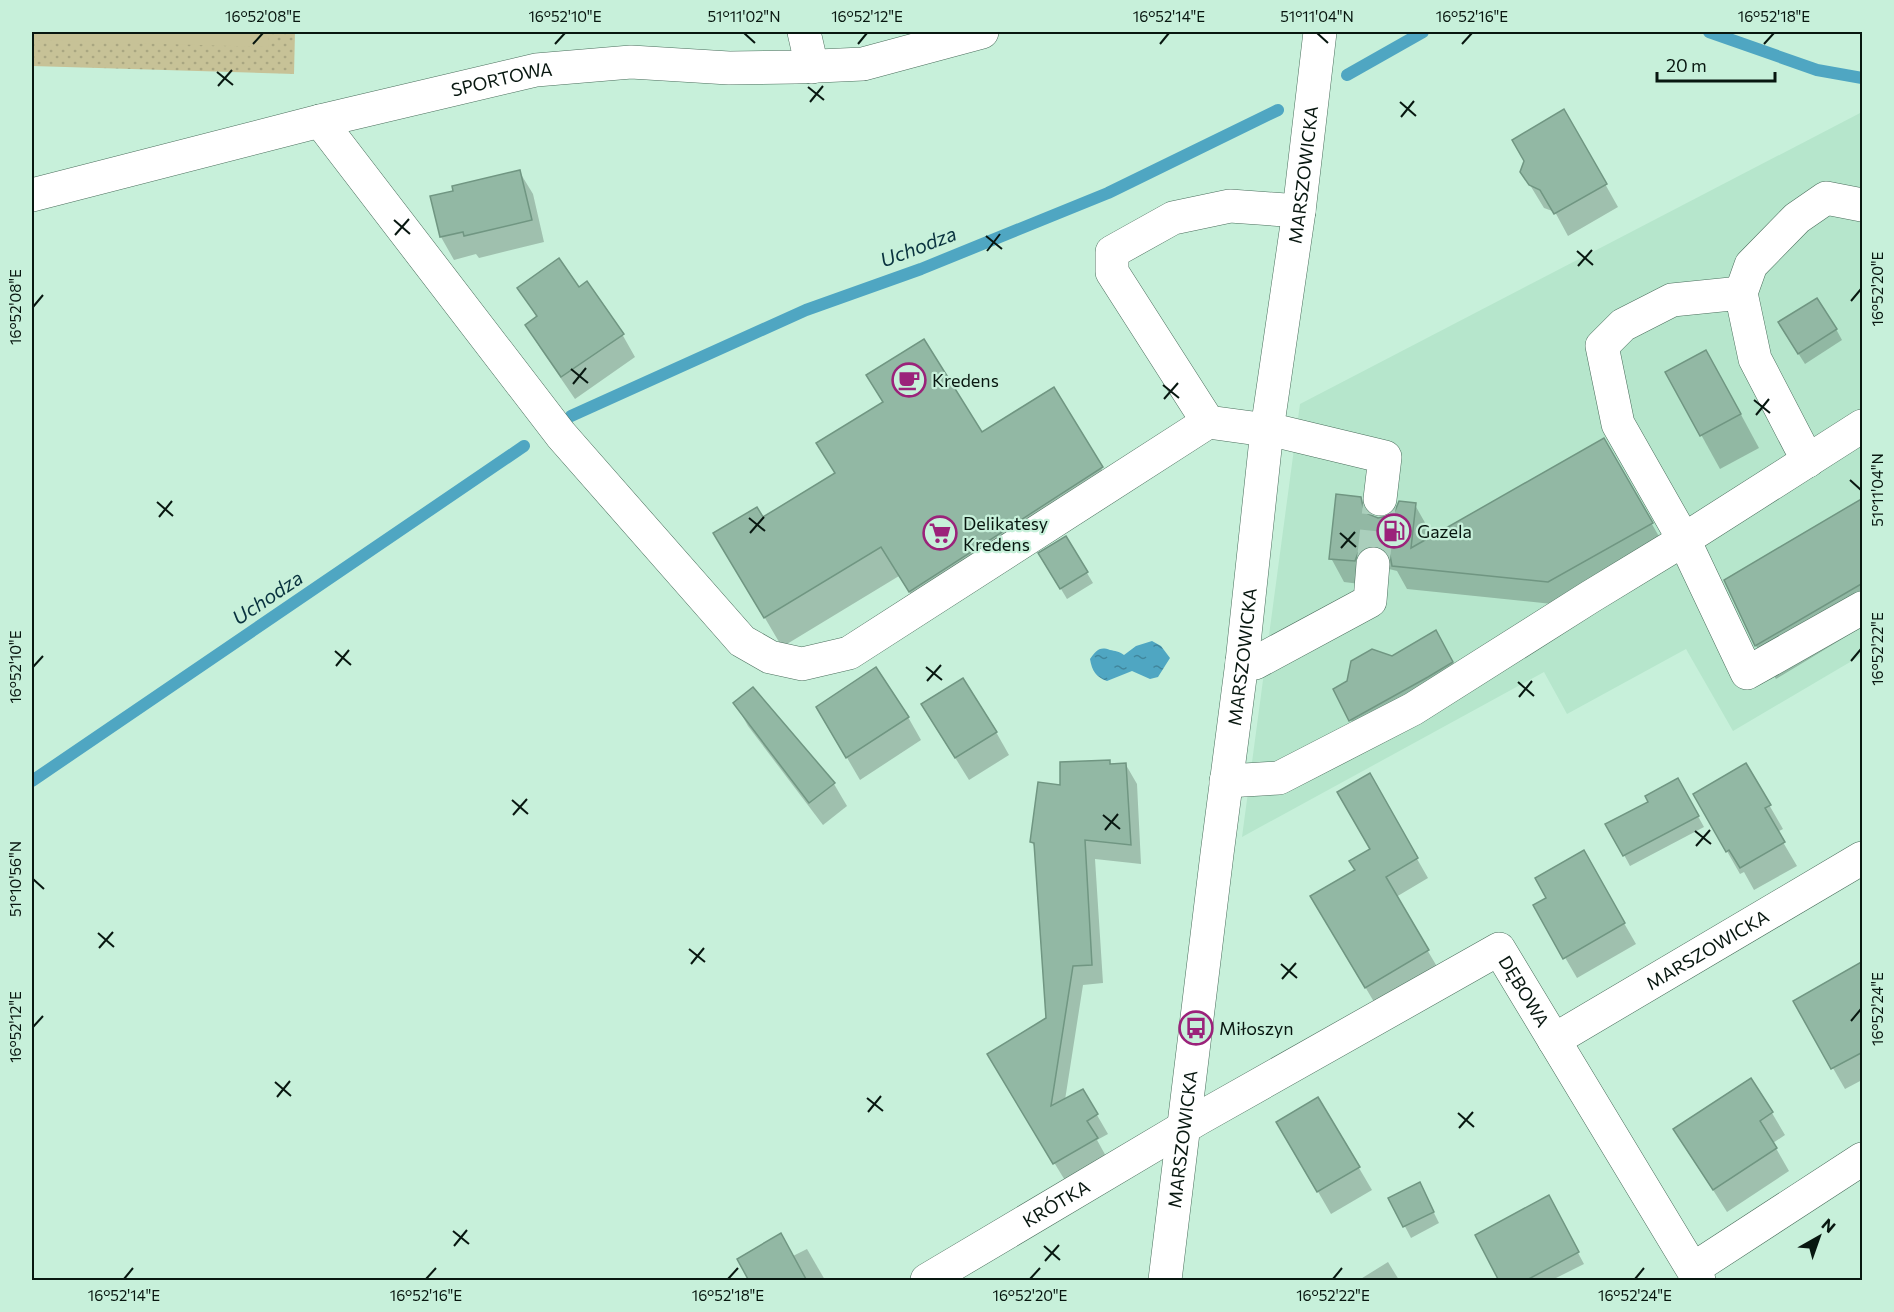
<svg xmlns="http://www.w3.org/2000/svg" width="1894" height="1312" font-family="Commissioner,sans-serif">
  <defs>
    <pattern id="grass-dots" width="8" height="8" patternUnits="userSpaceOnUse" patternTransform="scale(1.5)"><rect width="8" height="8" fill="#c7c297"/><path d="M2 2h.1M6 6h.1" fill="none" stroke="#a9a681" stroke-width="1.8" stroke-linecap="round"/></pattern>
    <pattern id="water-ripples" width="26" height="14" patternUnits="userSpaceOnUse" patternTransform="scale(1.5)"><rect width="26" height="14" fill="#4fa6c2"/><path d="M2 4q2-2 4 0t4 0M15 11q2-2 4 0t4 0" fill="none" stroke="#40869c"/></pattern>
  </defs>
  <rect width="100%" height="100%" fill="#c7f0da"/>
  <polygon fill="#b6e6cc" points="1862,112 1862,655 1733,731 1686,649 1567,714 1544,672 1242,837 1300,404"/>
  <polygon fill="url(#grass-dots)" points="32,32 295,32 294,74 32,66"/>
  <polygon fill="#c7c297" points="32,32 269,32 268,47 32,40"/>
  <path fill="url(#water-ripples)" d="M1152 641 1161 646 1170 658 1158 677 1150 679 1132 671 1107 681C1096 677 1092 671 1090 659 1096 651 1099 646 1110 650 1115 651 1119 651 1124 655L1136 646Z"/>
  <g fill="#0003">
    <polygon points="1564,111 1618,207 1568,236 1555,212 1544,208 1522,172"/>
    <polygon points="519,171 533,194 544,242 479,258 476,254 454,260 441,237 432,198"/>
    <polygon points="519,288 579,289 622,334 635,357 575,399 540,348 527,325 537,318"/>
    <polygon points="1836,329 1842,340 1805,364 1786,334"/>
    <polygon points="1667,373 1725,385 1759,448 1720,469"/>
    <polygon points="1053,389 1119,498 928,621 899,576 782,647 715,533 762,519 836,474 982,434"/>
    <polygon points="1604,440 1665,547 1562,605 1407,589 1397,571 1389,569 1378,571 1368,585 1344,582 1331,558 1360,499 1371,516 1378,519 1387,518 1415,505 1428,528 1427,540"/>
    <polygon points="1862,499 1862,627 1776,679 1756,646 1725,580"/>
    <polygon points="1066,538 1093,583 1067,599 1040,554"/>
    <polygon points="1392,658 1452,661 1468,691 1367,749 1351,720 1348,682"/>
    <polygon points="753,689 834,784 847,806 823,825 748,726 735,703"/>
    <polygon points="818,708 908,717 921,740 860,780"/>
    <polygon points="936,727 996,732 1009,755 969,780"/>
    <polygon points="1109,761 1111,765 1126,765 1137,784 1141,864 1095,859 1103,983 1083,985 1065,1100 1083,1091 1108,1134 1097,1140 1107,1158 1066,1182 1000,1074 1047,1019 1036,850 1032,842 1062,787"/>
    <polygon points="1746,765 1783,829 1777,832 1797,866 1754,890 1744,872 1740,874 1695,795"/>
    <polygon points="1369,775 1428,878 1396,897 1439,970 1377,1007 1312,897 1356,871 1372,849"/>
    <polygon points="1678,780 1704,827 1630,866 1608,825 1650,802"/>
    <polygon points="1583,852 1636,944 1577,978 1535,906 1548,899"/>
    <polygon points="1862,963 1862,1080 1845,1089 1795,1002"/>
    <polygon points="1772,1113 1785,1135 1773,1143 1789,1171 1727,1212 1675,1130"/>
    <polygon points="1278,1123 1359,1168 1372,1190 1331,1214"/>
    <polygon points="1425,1195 1439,1223 1411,1238 1390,1198"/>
    <polygon points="1554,1208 1584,1264 1552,1280 1501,1280"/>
    <polygon points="807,1249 825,1280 751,1280 793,1256"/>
    <polygon points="1388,1262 1399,1280 1359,1280"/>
  </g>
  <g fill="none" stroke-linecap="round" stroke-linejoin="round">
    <g stroke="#4fa6c2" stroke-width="12">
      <polyline points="1709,32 1817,70 1862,78"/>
      <polyline points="1347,75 1423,32"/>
      <polyline points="571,416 806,310 921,269 1108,193 1278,110"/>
      <polyline points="32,781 524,446"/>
    </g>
  </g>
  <g fill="#92b8a4" stroke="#709682" stroke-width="1.5">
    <polygon points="1564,109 1607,184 1554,214 1540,190 1529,185 1520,172 1524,161 1512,140"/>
    <polygon points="520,170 532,220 464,236 463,232 440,237 430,196 453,191 452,186"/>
    <polygon points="559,258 579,287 587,281 624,334 561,377 525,325 537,316 517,288"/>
    <polygon points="1817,298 1837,329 1798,354 1778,322"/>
    <polygon points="924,339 982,432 1054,387 1103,467 909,592 881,547 764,618 713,533 757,507 763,517 835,473 816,443 883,402 866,375"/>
    <polygon points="1706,350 1741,414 1700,436 1665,372"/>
    <polygon points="1604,438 1653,523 1548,582 1392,566 1390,555 1384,549 1375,545 1364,547 1358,553 1355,561 1329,559 1336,494 1361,497 1363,507 1368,514 1378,518 1387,516 1395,511 1399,501 1416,503 1411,548"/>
    <polygon points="1863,498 1863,583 1755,646 1724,580"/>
    <polygon points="1066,536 1088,572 1060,589 1038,553"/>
    <polygon points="1436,630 1453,662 1428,677 1349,721 1333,689 1347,681 1351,661 1372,649 1392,656"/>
    <polygon points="876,667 909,717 846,758 816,707"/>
    <polygon points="963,678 997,732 955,758 921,704"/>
    <polygon points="753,687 835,783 809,803 733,703"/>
    <polygon points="1110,760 1110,764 1126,763 1131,845 1085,840 1092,965 1073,966 1051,1106 1083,1089 1098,1114 1087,1121 1098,1138 1053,1164 987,1054 1046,1018 1034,843 1030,842 1038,782 1060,785 1060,762"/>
    <polygon points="1746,763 1771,805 1765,808 1785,842 1740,868 1729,850 1726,852 1693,794"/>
    <polygon points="1370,773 1418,858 1386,877 1429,950 1365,988 1310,896 1355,870 1349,861 1370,849 1337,792"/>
    <polygon points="1678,778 1699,816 1623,856 1605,824 1648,802 1645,796"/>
    <polygon points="1584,850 1625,923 1563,959 1533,905 1546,898 1535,878"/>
    <polygon points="1863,961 1863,1052 1831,1069 1793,1001"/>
    <polygon points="1751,1078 1773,1112 1760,1121 1777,1148 1713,1190 1673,1129"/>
    <polygon points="1318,1097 1360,1167 1317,1192 1276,1122"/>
    <polygon points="1420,1182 1434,1212 1403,1227 1388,1198"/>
    <polygon points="1549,1195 1579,1252 1525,1281 1499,1281 1475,1235"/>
    <polygon points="781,1233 807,1281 749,1281 737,1259"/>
  </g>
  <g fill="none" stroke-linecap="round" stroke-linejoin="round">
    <polyline stroke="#aacfbc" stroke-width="33" stroke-dasharray="33 16" stroke-linecap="butt" points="1373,564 1380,499"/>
    <defs>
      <g id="minor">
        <polyline points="804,32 812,67"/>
        <polyline points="320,121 561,435 742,641 770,657 802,664 849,653 1208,422"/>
        <path id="s1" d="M32 195 320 121 536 70 631 62 729 68 796 67 863 64 982 32"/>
        <polyline points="1299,211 1230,206 1173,218 1112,252 1112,272 1208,422 1281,432 1385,457 1380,499"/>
        <polyline points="1741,293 1672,300 1623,325 1602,346 1618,424 1684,540 1747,673 1862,608"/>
        <polyline points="1808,461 1755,359 1741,293 1751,265 1797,218 1826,198 1862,205"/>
        <polyline points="1242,662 1255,663 1370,601 1373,564"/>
        <polyline points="1226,781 1279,778 1413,709 1590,597 1677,544 1862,426"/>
        <path id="s2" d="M1554 1040 1862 858"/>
        <polyline points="1693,1269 1862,1159"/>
        <path id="s3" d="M927 1280 1198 1119 1499 949 1699 1280"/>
        <path id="s4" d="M1165 1280 1217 854 1242 662 1267 430 1299 211 1320 32"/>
      </g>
    </defs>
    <use href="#minor" stroke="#4a6e5c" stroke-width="34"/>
    <use href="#minor" stroke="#fff" stroke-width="33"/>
  </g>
  <path fill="none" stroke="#081710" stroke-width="2" d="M744 33 755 43M1317 33 1328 43M253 44 263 33M555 44 565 33M858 44 867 33M1160 44 1169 33M1462 44 1472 33M1764 44 1774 33M217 72 233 85M218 86 232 70M808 87 824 100M810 102 823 86M1400 102 1416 116M1401 117 1414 101M394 220 410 234M395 235 409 219M986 236 1002 249M987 251 1000 234M1577 251 1593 265M1578 266 1592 250M1851 301 1861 289M33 307 43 295M571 369 588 383M573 384 586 368M1163 385 1179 398M1164 399 1178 383M1754 400 1770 413M1756 415 1769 399M1850 480 1861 490M157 502 173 516M159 517 172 501M749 518 765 531M750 533 764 517M1340 533 1356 547M1341 548 1355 532M335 651 351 665M1851 661 1861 649M336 666 349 650M33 667 43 656M926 667 942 680M927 681 941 665M1518 682 1534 696M1519 697 1532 681M512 800 528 814M513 815 527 799M1103 815 1120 829M1105 830 1118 814M1695 831 1711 844M1696 846 1710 830M33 879 44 889M98 933 114 947M99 948 113 932M689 949 705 962M691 964 704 948M1281 964 1297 978M1282 979 1296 963M1851 1021 1861 1009M33 1027 43 1016M275 1082 291 1096M277 1097 290 1081M867 1098 883 1111M868 1112 881 1096M1458 1113 1474 1127M1459 1128 1473 1112M453 1231 469 1244M454 1246 467 1230M1044 1246 1060 1260M1045 1261 1059 1245M124 1279 133 1268M426 1279 436 1268M728 1279 738 1268M1030 1279 1040 1268M1333 1279 1342 1268M1635 1279 1644 1268"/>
  <defs>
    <symbol id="cafe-ring" viewBox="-11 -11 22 22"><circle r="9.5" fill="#c7f0da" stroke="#9b227a" stroke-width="1.5"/><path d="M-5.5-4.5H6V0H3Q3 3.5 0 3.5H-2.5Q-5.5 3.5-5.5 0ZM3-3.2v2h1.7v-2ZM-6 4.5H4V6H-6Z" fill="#9b227a"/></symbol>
    <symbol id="fuel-ring" viewBox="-11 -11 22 22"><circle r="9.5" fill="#c7f0da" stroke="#9b227a" stroke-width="1.5"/><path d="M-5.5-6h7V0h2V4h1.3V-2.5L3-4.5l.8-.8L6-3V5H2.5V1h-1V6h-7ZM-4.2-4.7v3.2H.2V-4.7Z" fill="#9b227a"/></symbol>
    <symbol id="supermarket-ring" viewBox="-11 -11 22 22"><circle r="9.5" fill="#c7f0da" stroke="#9b227a" stroke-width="1.5"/><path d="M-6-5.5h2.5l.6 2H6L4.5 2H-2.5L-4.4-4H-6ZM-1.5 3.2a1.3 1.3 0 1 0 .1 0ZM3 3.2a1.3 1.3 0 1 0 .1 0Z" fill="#9b227a"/></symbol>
    <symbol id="bus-ring" viewBox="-11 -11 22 22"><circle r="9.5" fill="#c7f0da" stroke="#9b227a" stroke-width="1.5"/><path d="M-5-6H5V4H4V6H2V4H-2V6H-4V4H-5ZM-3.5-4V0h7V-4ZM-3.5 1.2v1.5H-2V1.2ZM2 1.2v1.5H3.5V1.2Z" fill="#9b227a"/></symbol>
  </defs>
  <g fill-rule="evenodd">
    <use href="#cafe-ring" x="890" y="361" width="38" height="38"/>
    <use href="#fuel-ring" x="1375" y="512" width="38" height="38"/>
    <use href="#supermarket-ring" x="921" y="514" width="38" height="38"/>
    <use href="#bus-ring" x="1177" y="1009" width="38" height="38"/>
  </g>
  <g text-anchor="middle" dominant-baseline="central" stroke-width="4.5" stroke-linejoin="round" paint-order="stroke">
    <g font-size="18" fill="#081710" stroke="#c7f0da">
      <text stroke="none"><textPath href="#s1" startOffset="484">SPORTOWA</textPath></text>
      <text stroke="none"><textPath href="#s4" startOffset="1114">MARSZOWICKA</textPath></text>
      <text stroke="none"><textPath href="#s4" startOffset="628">MARSZOWICKA</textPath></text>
      <text stroke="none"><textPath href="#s2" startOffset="178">MARSZOWICKA</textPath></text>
      <text stroke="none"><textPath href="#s3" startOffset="710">DĘBOWA</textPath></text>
      <text stroke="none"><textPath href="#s4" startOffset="142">MARSZOWICKA</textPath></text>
      <text stroke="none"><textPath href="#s3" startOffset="150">KRÓTKA</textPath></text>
    </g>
    <g font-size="18" fill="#081710" stroke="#c7f0da" text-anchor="start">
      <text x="932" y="380">Kredens</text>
      <text x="963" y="523">Delikatesy<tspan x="963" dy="21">Kredens</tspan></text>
      <text x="1417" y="531">Gazela</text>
      <text x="1219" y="1028">Miłoszyn</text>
    </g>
    <g font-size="20" font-style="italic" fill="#08323e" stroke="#c7f0da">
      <text transform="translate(918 246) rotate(-21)">Uchodza</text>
      <text transform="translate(267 597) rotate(-34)">Uchodza</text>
    </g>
  </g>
  <rect width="1894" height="1312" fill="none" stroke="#c7f0da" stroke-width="66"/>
  <g transform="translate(1819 1237) rotate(40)" stroke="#c7f0da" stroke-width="4.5" paint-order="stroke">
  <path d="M0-4.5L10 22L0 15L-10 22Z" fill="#081710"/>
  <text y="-9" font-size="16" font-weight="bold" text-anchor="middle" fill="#081710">N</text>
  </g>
  <path d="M1657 72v9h118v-9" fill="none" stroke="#081710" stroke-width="3"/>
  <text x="1666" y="72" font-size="18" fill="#081710" stroke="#c7f0da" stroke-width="4.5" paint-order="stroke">20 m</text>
  <rect x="33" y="33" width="1828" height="1246" fill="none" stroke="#081710" stroke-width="2"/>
  <g font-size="15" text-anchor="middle" fill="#081710">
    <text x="263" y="22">16°52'08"E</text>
    <text x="565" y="22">16°52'10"E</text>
    <text x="744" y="22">51°11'02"N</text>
    <text x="867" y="22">16°52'12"E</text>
    <text x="1169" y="22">16°52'14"E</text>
    <text x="1317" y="22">51°11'04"N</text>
    <text x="1472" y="22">16°52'16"E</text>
    <text x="1774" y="22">16°52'18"E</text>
    <text transform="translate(1878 289) rotate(-90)" y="5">16°52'20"E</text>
    <text transform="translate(16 307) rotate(-90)" y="5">16°52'08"E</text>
    <text transform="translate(1878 490) rotate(-90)" y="5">51°11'04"N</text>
    <text transform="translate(1878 649) rotate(-90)" y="5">16°52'22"E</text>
    <text transform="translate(16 667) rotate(-90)" y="5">16°52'10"E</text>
    <text transform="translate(16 879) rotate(-90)" y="5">51°10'56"N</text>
    <text transform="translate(1878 1009) rotate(-90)" y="5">16°52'24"E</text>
    <text transform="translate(16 1027) rotate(-90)" y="5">16°52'12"E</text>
    <text x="124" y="1301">16°52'14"E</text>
    <text x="426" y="1301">16°52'16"E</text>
    <text x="728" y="1301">16°52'18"E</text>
    <text x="1030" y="1301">16°52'20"E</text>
    <text x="1333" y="1301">16°52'22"E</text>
    <text x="1635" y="1301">16°52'24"E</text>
  </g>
</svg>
